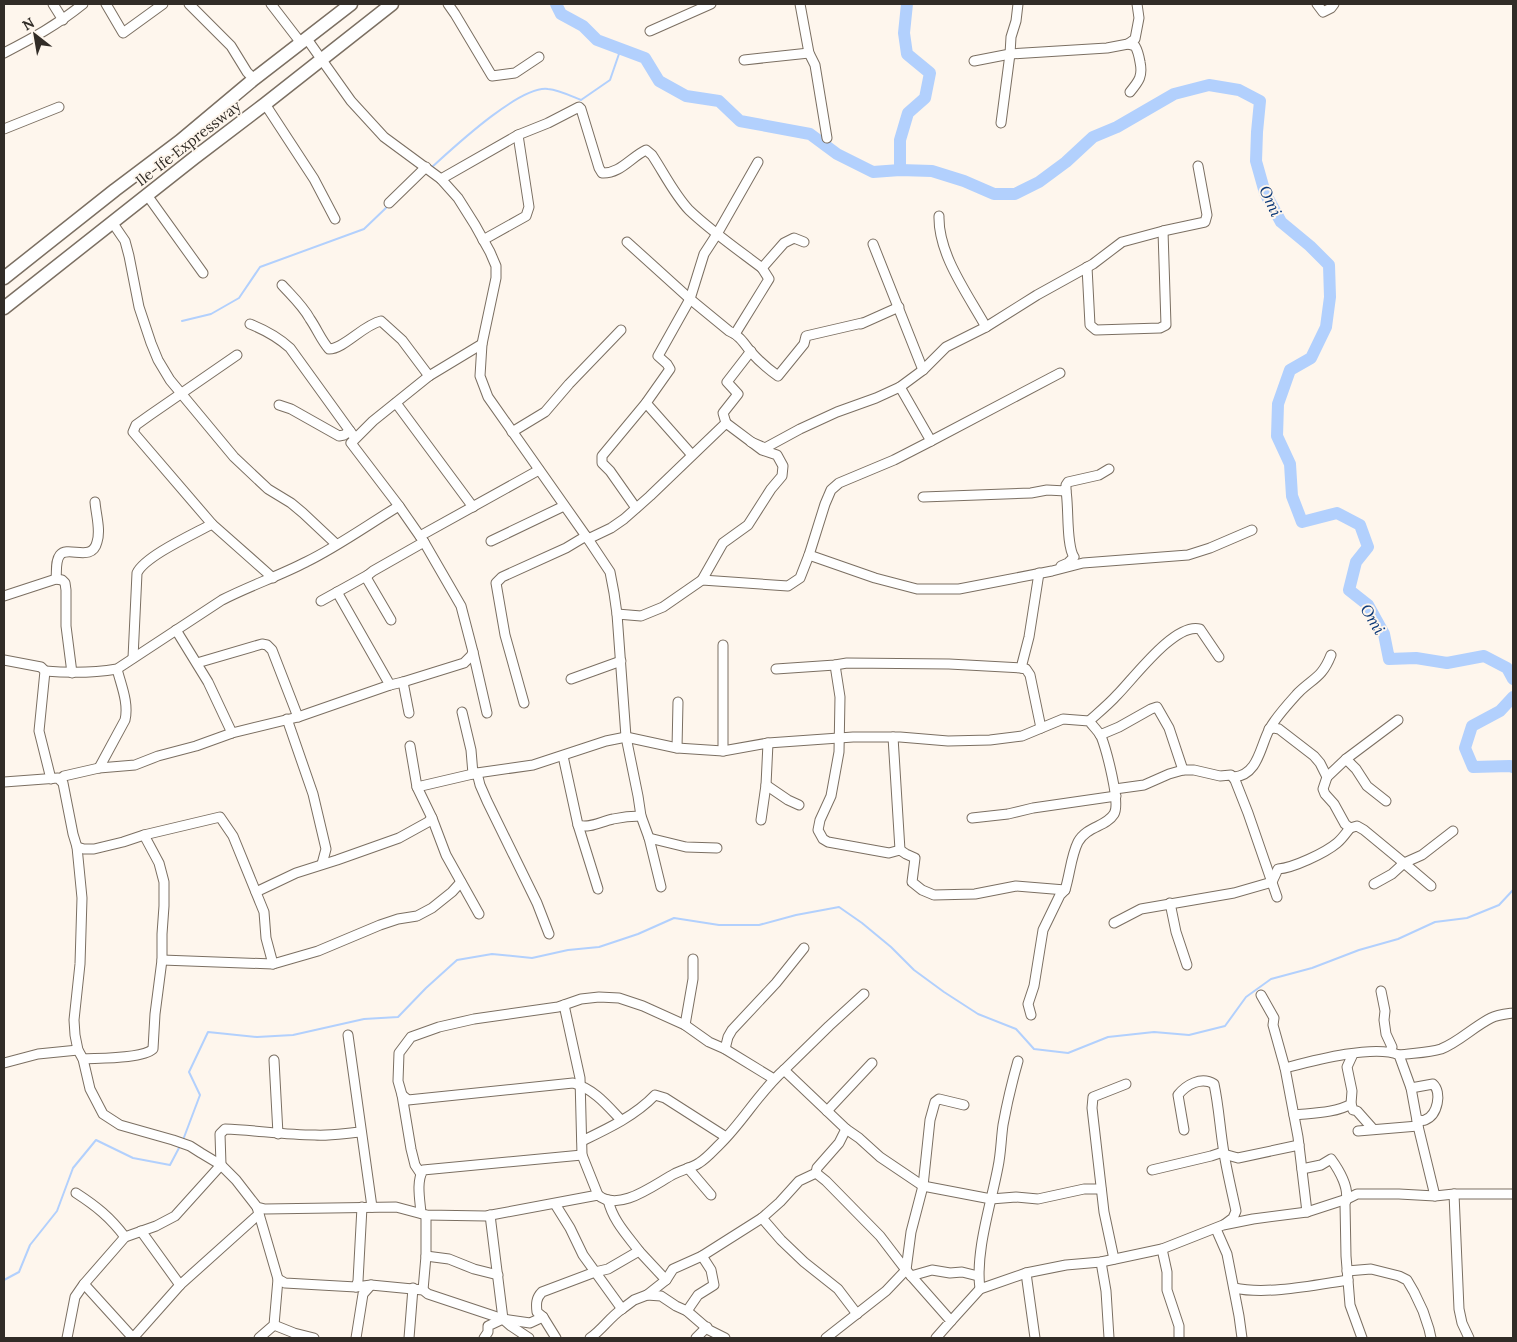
<svg xmlns="http://www.w3.org/2000/svg" width="1517" height="1342" font-family="Lora,serif">
  <rect width="100%" height="100%" fill="#fef6ed"/>
  <g fill="none" stroke-linecap="round" stroke-linejoin="round">
    <g stroke="#b2d0fd" stroke-width="2">
      <path d="M432 167C453 148 520 85 548 89 559 90 571 96 581 100L610 80 621 48"/>
      <polyline points="182,321 211,314 239,298 260,267 364,229 389,205"/>
      <polyline points="183,1140 200,1095 189,1072 208,1032 257,1037 293,1035 364,1019 398,1017 426,988 457,960 492,954 532,958 568,950 599,947 638,934 674,918 719,925 759,925 796,915 839,907 862,923 891,947 914,970 944,992 978,1014 1016,1029 1034,1049 1068,1053 1108,1037 1154,1032 1189,1035 1225,1026 1246,997 1271,979 1312,968 1359,950 1398,939 1435,922 1467,918 1499,905 1513,890"/>
      <polyline points="4,1280 19,1272 30,1245 57,1211 73,1168 96,1140 133,1158 170,1165 180,1146"/>
    </g>
    <g stroke="#b2d0fd" stroke-width="12">
      <polyline points="556,4 561,14 583,26 597,40 645,58 659,81 686,96 719,101 740,121 810,134 837,154 873,172 900,170 932,171 964,181 994,194 1015,194 1039,182 1066,162 1093,137 1117,127 1174,94 1209,85 1239,90 1260,101 1257,132 1256,161 1265,193 1281,222 1310,246 1329,265 1330,297 1326,327 1311,358 1290,370 1278,404 1277,436 1290,464 1292,496 1302,522 1337,513 1360,525 1368,547 1356,562 1349,590 1368,605 1384,634 1389,659 1416,658 1447,663 1484,656 1507,668 1513,679"/>
      <polyline points="900,170 900,140 908,113 925,98 930,73 907,54 904,33 907,4"/>
      <polyline points="1513,697 1500,711 1472,726 1465,748 1473,767 1510,766 1513,767"/>
    </g>
    <defs>
      <g id="minor">
        <polyline points="53,4 63,20"/>
        <polyline points="106,4 123,33 163,4"/>
        <polyline points="189,4 231,46 247,72 254,79"/>
        <polyline points="271,4 301,43"/>
        <polyline points="448,4 455,14 492,76 515,73 539,57"/>
        <polyline points="800,4 809,53 815,65 827,138"/>
        <polyline points="1317,4 1323,12 1331,8 1334,4"/>
        <polyline points="650,31 711,4"/>
        <polyline points="307,39 351,101 384,137 441,179 458,198 475,225 490,252 496,266 496,278 482,344 480,376 488,397 588,539 610,572 614,593 617,614 626,737 638,796 641,816 649,838 661,887"/>
        <path d="M4 53C33 38 57 25 83 4"/>
        <polyline points="744,60 809,53"/>
        <polyline points="974,61 1010,54 1107,48 1128,44"/>
        <path d="M1130 92C1139 81 1143 76 1140 62 1139 56 1138 51 1135 46L1128 44 1135 39 1139 18 1137 4"/>
        <polyline points="265,104 314,179 335,219"/>
        <polyline points="1001,123 1010,54 1011,37 1016,21 1018,4"/>
        <polyline points="4,129 59,107"/>
        <path d="M441 179 518 135 548 123 579 107 581 109 599 168 602 173C620 174 631 157 646 150L652 155C664 173 674 194 689 210 711 231 737 249 762 268"/>
        <polyline points="147,195 203,273"/>
        <polyline points="389,203 426,167"/>
        <path d="M939 216C938 254 967 293 986 327"/>
        <polyline points="112,222 125,241 129,256 139,307 151,343 158,360 170,380 234,457 268,489 291,503 303,513 336,544"/>
        <polyline points="483,240 526,216 529,207 518,135"/>
        <path d="M627 242 690 299 729 331C739 335 744 343 750 351 758 360 768 369 778 376L804 344 806 336 862 323"/>
        <polyline points="873,244 923,370"/>
        <polyline points="1087,267 1090,325 1096,330 1160,328 1166,325 1163,231"/>
        <path d="M282 285C292 296 303 306 310 319 317 329 321 340 329 349 344 349 363 325 381 321L402 340 429 376"/>
        <path d="M250 324C265 330 278 337 290 348L355 438"/>
        <polyline points="861,324 899,307"/>
        <polyline points="735,334 769,279 762,268 784,243 794,238 804,242"/>
        <polyline points="482,344 429,376 373,421 351,443 399,506 424,542 461,606 473,652 487,713"/>
        <polyline points="237,355 150,415 136,425 133,432 212,524 273,578"/>
        <polyline points="900,387 931,441"/>
        <polyline points="396,403 473,507"/>
        <polyline points="646,403 692,455"/>
        <polyline points="279,405 291,409 339,436 344,435 350,431"/>
        <polyline points="726,423 723,413 738,394 727,382 751,351"/>
        <polyline points="512,432 545,412 569,384 621,330"/>
        <polyline points="751,442 765,448 800,429 837,412 876,398 900,387 923,370 946,347 986,327 1037,295 1093,264 1122,242 1163,231 1205,222 1207,215 1198,166"/>
        <polyline points="923,497 1031,493 1047,490 1066,491 1066,485 1068,482 1099,475 1109,469"/>
        <polyline points="636,508 610,471 602,463 602,456 646,403 670,369 667,364 658,356 690,299 704,254 717,234 758,162"/>
        <polyline points="420,536 539,470"/>
        <polyline points="588,539 611,528 624,519 650,496 726,423 762,450 777,455 783,466 782,476 771,489 748,525 723,543 702,580"/>
        <polyline points="491,541 564,506"/>
        <polyline points="809,555 875,578 917,589 959,589 1052,571 1083,563 1188,555 1210,548 1252,530"/>
        <path d="M1061 566 1068 563 1074 557C1066 545 1069 508 1066 491"/>
        <path d="M56 579C57 572 55 561 60 555 68 545 92 563 97 542 101 530 96 515 95 502"/>
        <polyline points="337,592 390,685"/>
        <polyline points="4,596 56,579 62,580 65,583 66,590 66,626 72,673"/>
        <polyline points="321,601 368,575"/>
        <polyline points="617,614 641,616 663,607 702,580 788,586 800,578 809,555 825,504 831,490 839,483 894,460 931,441 1060,373"/>
        <polyline points="391,620 367,579 368,575 373,571 424,542"/>
        <polyline points="176,630 208,682 232,733"/>
        <path d="M133 658 137 573C145 556 194 534 212 524"/>
        <polyline points="4,660 41,667 45,671 39,731 51,779"/>
        <polyline points="197,663 262,644 267,645 272,650 298,717"/>
        <polyline points="835,665 840,697 839,752 831,796 820,820 818,830 823,839 828,842 889,853 900,850 906,854 915,858 912,882 922,890 934,895 975,894 1016,886 1065,890"/>
        <polyline points="1021,668 1029,637 1039,573"/>
        <polyline points="776,669 835,665 847,663 949,664 1021,668 1026,669 1030,675 1041,728"/>
        <path d="M45 671C69 673 93 673 117 669L222 600C249 586 279 576 306 562 337 547 369 524 399 506"/>
        <polyline points="571,679 621,661"/>
        <polyline points="403,682 409,713"/>
        <polyline points="524,703 505,635 496,583 502,577 566,548 586,536"/>
        <polyline points="462,712 471,750 473,774"/>
        <polyline points="287,719 313,794 326,849 322,864"/>
        <path d="M1089 721C1098 713 1109 704 1117 695 1134 678 1175 622 1200 629L1219 657"/>
        <polyline points="1269,729 1274,728 1279,729 1314,756 1320,763 1327,777 1323,789 1325,794 1334,804 1345,824 1350,828 1357,826 1364,830 1404,863 1392,874 1374,884"/>
        <polyline points="1100,735 1119,727 1151,709 1157,707 1169,728 1183,770"/>
        <polyline points="893,737 900,850"/>
        <polyline points="410,746 417,787 432,818 446,855 479,914"/>
        <polyline points="677,748 678,702"/>
        <polyline points="723,751 723,645"/>
        <path d="M563 756 578 825C589 829 602 821 613 819 622 817 631 816 641 816"/>
        <polyline points="1346,759 1356,769 1367,786 1386,801"/>
        <path d="M99 768 125 720C129 703 121 685 117 669"/>
        <polyline points="477,773 480,785 487,801 537,903 549,934"/>
        <path d="M1234 777C1258 775 1260 747 1269 730 1275 718 1289 703 1298 693 1313 678 1322 678 1331 655"/>
        <polyline points="1327,777 1346,759 1398,720"/>
        <polyline points="60,779 64,776 99,768 135,765 158,756 196,746 232,733 298,717 390,685 403,682 464,663 471,656 473,652"/>
        <path d="M4 782 58 778 63 783 73 834 77 847 82 898 80 964 74 1020 75 1035 78 1050 83 1059 90 1089 103 1114 120 1125 173 1140 190 1146 201 1153 221 1165 236 1180 257 1207 265 1209 396 1207 426 1215 486 1216 598 1195C619 1213 655 1184 674 1174 682 1170 691 1168 699 1163 706 1159 713 1151 719 1145 743 1122 759 1092 784 1070L846 1129 839 1143 817 1168 816 1173 826 1181 880 1236 906 1270 951 1321 936 1338"/>
        <polyline points="766,785 788,800 799,805"/>
        <path d="M417 787 477 773 533 765 606 741 626 737 677 748 723 751 768 743 853 737H900L948 741 990 740 1022 736 1063 719 1089 721C1093 726 1098 731 1101 736 1106 749 1121 803 1114 814 1106 827 1087 826 1078 842 1071 856 1070 874 1065 890L1060 895 1043 930 1034 986 1028 1004 1031 1015"/>
        <polyline points="1115,789 1144,785 1169,774 1183,770 1194,770 1220,776 1231,775 1235,780 1248,813 1277,897"/>
        <polyline points="972,818 1008,814 1033,808 1116,796"/>
        <polyline points="761,820 766,785 768,743"/>
        <polyline points="578,825 598,889"/>
        <polyline points="649,838 686,847 717,848"/>
        <polyline points="77,847 84,849 94,849 123,842 144,835 220,817 233,836 264,912 266,938 273,964"/>
        <polyline points="1431,886 1404,863 1422,855 1453,831"/>
        <polyline points="256,892 296,873 337,860 399,838 428,822 432,818"/>
        <polyline points="1170,903 1176,932 1187,965"/>
        <path d="M1114 923 1141 909 1234 893 1272 882 1278 869C1293 868 1325 853 1337 843 1342 839 1346 833 1350 828"/>
        <polyline points="162,960 273,964 318,951 380,925 398,919 417,916 432,908 452,892 461,882"/>
        <polyline points="1381,991 1385,1011 1384,1020 1386,1034 1392,1047 1390,1051"/>
        <polyline points="1261,995 1274,1018 1273,1025 1285,1068 1298,1137 1307,1212"/>
        <polyline points="564,1005 580,1078 582,1155 598,1195"/>
        <polyline points="685,1025 693,979 693,959"/>
        <polyline points="348,1035 372,1207"/>
        <polyline points="725,1049 728,1037 732,1030 776,983 804,948"/>
        <path d="M1399 1055C1412 1053 1428 1053 1441 1049 1459 1042 1473 1027 1491 1018 1497 1015 1506 1014 1513 1013"/>
        <path d="M83 1059C99 1058 142 1059 153 1049L155 1014 162 960V934L164 906V882L159 863 144 835"/>
        <polyline points="274,1060 278,1134"/>
        <polyline points="4,1063 38,1054 78,1050"/>
        <path d="M1285 1068C1312 1061 1374 1044 1399 1055L1411 1088 1418 1126 1435 1196"/>
        <polyline points="784,1070 829,1026 864,994"/>
        <path d="M1411 1088 1433 1084C1442 1092 1438 1115 1425 1120 1423 1121 1420 1120 1417 1120"/>
        <path d="M402 1095 408 1100 573 1083C594 1089 607 1105 621 1120"/>
        <polyline points="1351,1104 1353,1110 1357,1111 1373,1129"/>
        <polyline points="827,1111 872,1063"/>
        <path d="M1294 1115C1312 1113 1336 1113 1351 1104L1352 1091 1347 1067 1353 1054"/>
        <polyline points="846,1129 859,1138 880,1157 923,1186 991,1199 1016,1197 1038,1199 1084,1189 1101,1189"/>
        <path d="M1184 1130 1178 1095C1186 1085 1201 1076 1214 1084 1219 1107 1220 1130 1224 1153 1227 1172 1232 1192 1236 1211L1233 1218 1225 1224"/>
        <polyline points="1358,1131 1418,1126"/>
        <path d="M582 1141C607 1129 635 1116 655 1095L665 1098 726 1137"/>
        <polyline points="688,1168 711,1195"/>
        <path d="M1302 1169 1321 1165 1331 1159C1339 1170 1351 1190 1345 1204L1346 1256 1350 1305 1362 1338"/>
        <polyline points="1152,1170 1211,1156 1220,1153 1238,1158 1299,1145"/>
        <polyline points="421,1174 415,1165 411,1149 402,1095 398,1081 399,1053 411,1037 439,1027 474,1019 558,1007 581,999 599,997 619,998 643,1006 685,1025 709,1042 725,1049 774,1079"/>
        <path d="M76 1193C96 1206 110 1217 125 1237"/>
        <polyline points="1454,1194 1459,1309 1462,1323 1469,1338"/>
        <path d="M608 1200C613 1221 627 1235 639 1251"/>
        <polyline points="555,1204 570,1228 583,1255 622,1309 634,1300 647,1295 661,1296 676,1306 687,1311 709,1330 725,1338"/>
        <path d="M421 1213C420 1200 416 1182 423 1170L582 1155"/>
        <polyline points="490,1215 503,1319 511,1326 529,1338"/>
        <polyline points="762,1218 781,1240 804,1262 838,1289 857,1314"/>
        <polyline points="1216,1229 1227,1254 1239,1316 1242,1338"/>
        <polyline points="141,1231 180,1285"/>
        <polyline points="1162,1249 1167,1272 1167,1290 1179,1326 1179,1338"/>
        <polyline points="426,1256 449,1259 474,1269 498,1275"/>
        <polyline points="1114,1259 1104,1212 1092,1108 1093,1097 1126,1084"/>
        <polyline points="1101,1262 1106,1291 1109,1338"/>
        <polyline points="1347,1271 1371,1269 1399,1276 1407,1280 1414,1292 1423,1311 1429,1329 1431,1338"/>
        <polyline points="1026,1273 1035,1338"/>
        <polyline points="911,1276 932,1270 950,1273 962,1272 978,1276"/>
        <polyline points="278,1279 285,1283 356,1287 371,1285 423,1290 428,1294 503,1319 530,1323 543,1317"/>
        <polyline points="84,1284 133,1338"/>
        <polyline points="356,1287 358,1281 362,1207"/>
        <path d="M1234 1288C1268 1295 1314 1285 1348 1280"/>
        <path d="M980 1289C975 1252 991 1204 998 1167 1001 1153 1001 1139 1003 1125 1007 1103 1012 1082 1018 1061"/>
        <polyline points="423,1290 426,1256 426,1215"/>
        <polyline points="647,1295 666,1280 673,1269 702,1256 762,1218 780,1202 799,1181 816,1173"/>
        <polyline points="687,1311 698,1295 714,1285 711,1270 702,1256"/>
        <polyline points="951,1321 980,1289 1026,1273 1066,1265 1101,1262 1162,1249 1223,1225 1253,1219 1307,1212 1347,1199 1357,1194 1399,1194 1435,1196 1454,1194 1513,1194"/>
        <polyline points="274,1325 294,1333 314,1338"/>
        <path d="M67 1338 75 1297 84 1284 125 1237 156 1226 175 1216 221 1165 220 1134 225 1129C255 1130 284 1135 315 1135 330 1136 346 1133 361 1132"/>
        <polyline points="133,1338 180,1285 259,1214 257,1207"/>
        <polyline points="259,1338 274,1325 278,1279 259,1214"/>
        <polyline points="356,1338 363,1294 371,1285"/>
        <polyline points="409,1338 413,1288"/>
        <polyline points="484,1338 488,1332 488,1326 503,1319"/>
        <path d="M556 1338 543 1317 537 1312C536 1304 536 1298 542 1292L595 1272 608 1269 639 1251 666 1280"/>
        <path d="M590 1338C602 1330 610 1317 622 1309"/>
        <polyline points="696,1338 707,1327"/>
        <polyline points="826,1338 886,1291 906,1270 911,1232 923,1186 930,1120 935,1102 939,1099 964,1105"/>
      </g>
      <g id="highway">
        <polyline points="4,278 115,190 180,141 254,79 351,4"/>
        <polyline points="4,308 194,158 265,104 392,4"/>
      </g>
    </defs>
    <use href="#minor" stroke="#7b6f62" stroke-width="11"/>
    <use href="#highway" stroke="#7b6f62" stroke-width="15"/>
    <use href="#minor" stroke="#fff" stroke-width="9"/>
    <use href="#highway" stroke="#fff" stroke-width="12"/>
  </g>
  <g text-anchor="middle" dominant-baseline="central" stroke-width="4" stroke-linejoin="round" paint-order="stroke">
    <g font-size="15" fill="#312c27" stroke="#fef6ed">
      <text transform="translate(188 143) rotate(-38)">Ile-Ife Expressway</text>
    </g>
    <g font-size="16" font-style="italic" fill="#0b3878" stroke="#fef6ed">
      <text transform="translate(1271 201) rotate(65)">Omi</text>
      <text transform="translate(1373 619) rotate(59)">Omi</text>
    </g>
  </g>
  <rect width="1517" height="1342" fill="none" stroke="#312c27" stroke-width="10"/>
  <g transform="translate(35 35) rotate(329)" stroke="#fef6ed" stroke-width="4" paint-order="stroke">
  <path d="M0-4L9 19L0 12L-9 19Z" fill="#312c27"/>
  <text y="-8" font-size="14" font-weight="bold" text-anchor="middle" fill="#312c27">N</text>
  </g>
</svg>
